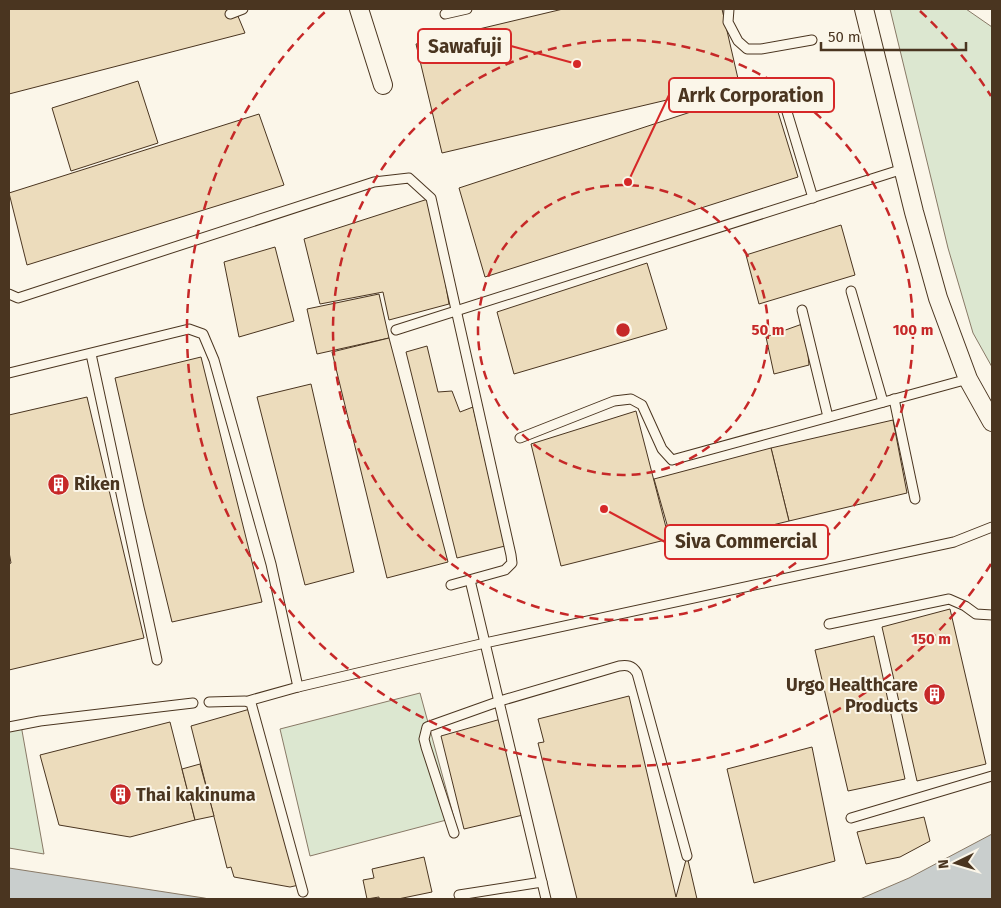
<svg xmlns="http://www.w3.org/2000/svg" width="1001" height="908" font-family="'Fira Sans',sans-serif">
  <rect width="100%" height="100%" fill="#fbf6e9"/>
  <g fill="#dce7d0" stroke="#887966">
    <polygon points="890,9 966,9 992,27 992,367 973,333 948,248"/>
    <polygon points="420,693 454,818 310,856 280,729"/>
    <polygon points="21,725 44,854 9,848 9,727"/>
  </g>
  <g fill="#c9cecd" stroke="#887966">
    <polygon points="992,834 992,899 860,899 909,878"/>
    <polygon points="9,868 204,898 209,899 9,899"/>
  </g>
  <g fill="#ecdcbc" stroke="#4a3520">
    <polygon points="9,9 235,9 245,33 9,94"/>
    <polygon points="563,9 722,9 739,83 442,153 416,44"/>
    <polygon points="138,81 158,143 71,171 52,108"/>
    <polygon points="770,86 798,177 485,277 459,188"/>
    <polygon points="259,114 284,185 27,265 9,193"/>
    <polygon points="431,198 449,304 389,320 383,292 320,304 304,239"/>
    <polygon points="841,225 855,275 759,304 746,255"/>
    <polygon points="275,247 294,321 239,337 224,262"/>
    <polygon points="647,263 667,329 514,374 497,312"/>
    <polygon points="379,294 389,338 317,354 307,309"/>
    <polygon points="805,323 809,365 774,374 766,337"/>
    <polygon points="389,338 448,562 387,578 332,352"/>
    <polygon points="427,346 438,392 452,391 460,412 473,407 505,546 457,558 406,352"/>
    <polygon points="201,357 262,602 172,622 144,507 115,378"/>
    <polygon points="311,384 354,572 305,585 257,397"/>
    <polygon points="87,397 144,638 9,670 9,564 11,563 9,552 9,415"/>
    <polygon points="636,411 669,539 561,566 531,444"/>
    <polygon points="893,420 907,493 789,521 771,448"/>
    <polygon points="771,448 789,521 674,549 654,479"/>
    <polygon points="950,609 986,764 917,781 882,627"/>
    <polygon points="874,636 905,779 848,791 815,650"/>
    <polygon points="629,696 676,897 687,856 697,899 577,899 538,743 544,742 538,719"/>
    <polygon points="250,709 299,885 290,887 234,877 231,867 227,868 191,726"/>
    <polygon points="501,719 523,815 464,829 441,736"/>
    <polygon points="170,722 195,820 130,837 59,825 40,755"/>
    <polygon points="812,747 835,861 754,883 727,769"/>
    <polygon points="200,764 214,816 195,820 182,769"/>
    <polygon points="924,817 930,841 900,857 866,864 857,832"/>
    <polygon points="424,857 432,892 398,899 379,899 379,897 367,899 363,880 374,878 372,869"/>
  </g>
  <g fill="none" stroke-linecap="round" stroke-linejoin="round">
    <defs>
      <g id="service">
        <polyline points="729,9 728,22 738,41 747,49 761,49 812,40"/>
        <polyline points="230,14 243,9"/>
        <polyline points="445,14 467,9"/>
        <polyline points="781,92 813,198"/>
        <polyline points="851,291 883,402"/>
        <polyline points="9,294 18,298 374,182 409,178 431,198 511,555 512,563 505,570 451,585"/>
        <polyline points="802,310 828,417"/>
        <polyline points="396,330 903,169"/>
        <polyline points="91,354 157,660"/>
        <polyline points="9,373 189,329 203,334 214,360 271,564 298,687"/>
        <polyline points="894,399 915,499"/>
        <polyline points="520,438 614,401 631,399 642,405 662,449 672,460 968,379"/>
        <polyline points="470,580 546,899"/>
        <polyline points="829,624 949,599 965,606 976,614 992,615"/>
        <polyline points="248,701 298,687 485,643 954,542 992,527"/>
        <polyline points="209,702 245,701 251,703 303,892"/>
        <polyline points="9,727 40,721 193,703"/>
        <polyline points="851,818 992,776"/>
        <path d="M454 833 426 747 424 739 427 727 500 701 619 666C627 665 632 665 637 673L687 856"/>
        <polyline points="459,895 542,882"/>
      </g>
      <g id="minor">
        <polyline points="359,9 383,85"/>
        <polyline points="864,9 914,212 938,298 968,379 992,422"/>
      </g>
    </defs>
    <use href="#service" stroke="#4a3520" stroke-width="11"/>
    <use href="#minor" stroke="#4a3520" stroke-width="20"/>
    <use href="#service" stroke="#fbf6e9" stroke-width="9"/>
    <use href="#minor" stroke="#fbf6e9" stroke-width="18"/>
  </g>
  <g fill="none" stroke="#c62828" stroke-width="2.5" stroke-dasharray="9 6">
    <circle cx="623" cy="330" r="145"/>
    <circle cx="623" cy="330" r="290"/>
    <path d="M991 564A436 436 0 1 1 326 11M920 11A436 436 0 0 1 991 96"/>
  </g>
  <defs>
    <symbol id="building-disc" viewBox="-11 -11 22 22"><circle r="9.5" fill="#c62828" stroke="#fbf6e9"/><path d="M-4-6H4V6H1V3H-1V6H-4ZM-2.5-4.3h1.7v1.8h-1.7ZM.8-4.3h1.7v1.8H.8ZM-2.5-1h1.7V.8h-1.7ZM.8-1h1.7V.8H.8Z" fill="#fff"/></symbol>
  </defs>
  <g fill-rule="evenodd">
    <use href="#building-disc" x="46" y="472" width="25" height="25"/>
    <use href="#building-disc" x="922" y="682" width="25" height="25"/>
    <use href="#building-disc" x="108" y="782" width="25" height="25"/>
  </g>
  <g text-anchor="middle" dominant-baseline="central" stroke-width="4" stroke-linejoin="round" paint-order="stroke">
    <g font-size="18" font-weight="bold" fill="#4a3520" stroke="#fbf6e9" text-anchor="start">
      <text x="74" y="484">Riken</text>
      <text x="918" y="685" text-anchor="end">Urgo Healthcare<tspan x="918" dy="21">Products</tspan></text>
      <text x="136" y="795">Thai kakinuma</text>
    </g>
  </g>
  <circle cx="623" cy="330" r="8" fill="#c62828" stroke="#fbf6e9" stroke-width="2.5"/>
  <g font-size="15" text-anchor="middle" font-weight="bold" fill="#c62828" stroke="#fbf6e9" stroke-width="4" stroke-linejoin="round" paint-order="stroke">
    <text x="768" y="335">50 m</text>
    <text x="913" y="335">100 m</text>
    <text x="931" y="644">150 m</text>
  </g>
  <path fill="none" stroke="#d62828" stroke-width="2" d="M577 64L511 46M628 182L669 95M604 509L665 542"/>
  <g fill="#d62828" stroke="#fbf6e9" stroke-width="2">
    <circle cx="577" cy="64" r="5"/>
    <circle cx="628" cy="182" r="5"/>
    <circle cx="604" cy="509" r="5"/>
  </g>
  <g fill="#fbf6e9" stroke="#d62828" stroke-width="2">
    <rect x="418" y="29" width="93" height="34" rx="5"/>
    <rect x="669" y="78" width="165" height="34" rx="5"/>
    <rect x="665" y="525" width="163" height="34" rx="5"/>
  </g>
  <g font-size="19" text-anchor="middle" font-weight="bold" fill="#4a3520">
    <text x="465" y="53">Sawafuji</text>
    <text x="751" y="102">Arrk Corporation</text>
    <text x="746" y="548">Siva Commercial</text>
  </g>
  <rect width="1001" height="908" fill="none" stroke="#4a3520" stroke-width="20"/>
  <g transform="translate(956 863) rotate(265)" stroke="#fbf6e9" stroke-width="4" paint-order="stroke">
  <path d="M0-4L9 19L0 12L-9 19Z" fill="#4a3520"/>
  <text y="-8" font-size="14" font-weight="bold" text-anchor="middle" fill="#4a3520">N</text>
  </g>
  <path d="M821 42v8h145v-8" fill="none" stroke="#4a3520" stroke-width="2.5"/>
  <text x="828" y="42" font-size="15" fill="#4a3520" stroke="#fbf6e9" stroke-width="4" paint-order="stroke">50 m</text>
</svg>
